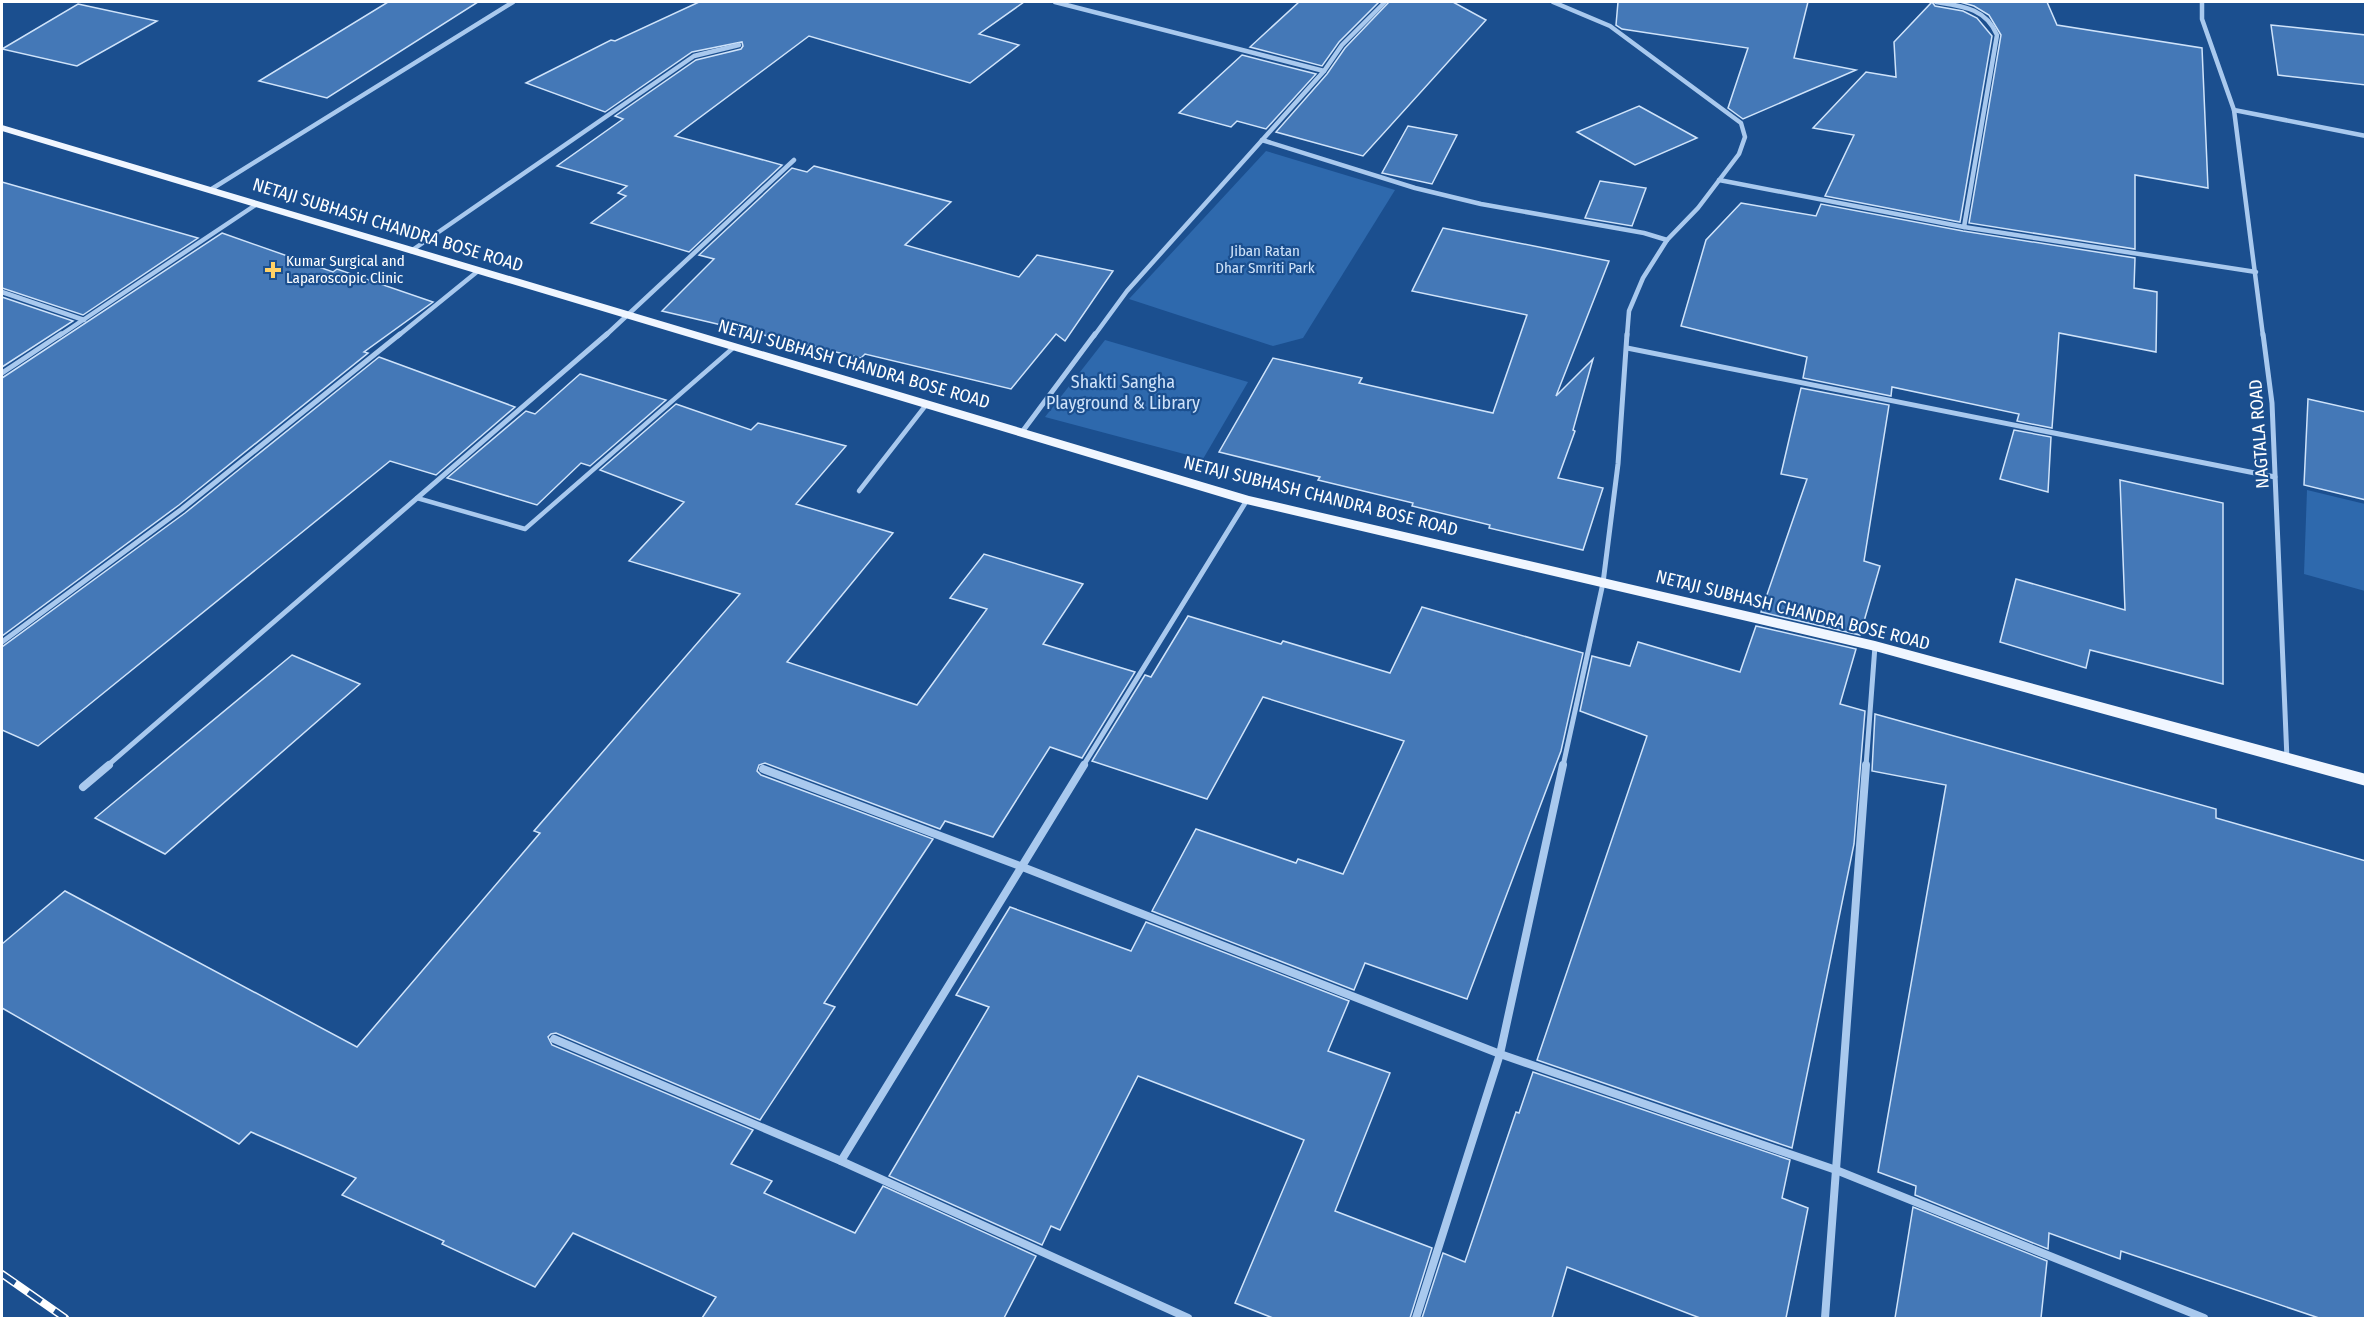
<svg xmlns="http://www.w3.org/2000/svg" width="2367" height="1320" font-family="'Fira Sans Condensed',sans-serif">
  <rect width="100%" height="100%" fill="#1b4f8f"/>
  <g fill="#2e69ad">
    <polygon points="1266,151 1395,190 1303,338 1273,346 1129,299"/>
    <polygon points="1105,340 1248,382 1203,459 1045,417"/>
    <polygon points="2307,490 2365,504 2365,591 2304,574"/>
  </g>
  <g fill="#4478b7" stroke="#cfe3fa" stroke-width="1.5">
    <polygon points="388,2 478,2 327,98 259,81"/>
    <polygon points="699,2 1024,2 979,34 1019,45 970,83 809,36 675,136 782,165 689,252 591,223 626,196 618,193 627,186 557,166 623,119 615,116 696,60 741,49 743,46 742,42 692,52 605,112 526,83 611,40 615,41"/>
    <polygon points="1299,2 1379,2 1339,42 1322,66 1250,47"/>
    <polygon points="1389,2 1453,2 1486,20 1363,156 1276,132 1327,74 1345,48"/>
    <polygon points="1618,2 1808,2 1794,58 1856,70 1743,119 1728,108 1748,48 1622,29 1616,25"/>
    <polygon points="1932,2 1935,6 1963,11 1977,18 1992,36 1960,222 1825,196 1854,135 1813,128 1866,72 1896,77 1894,42"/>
    <polygon points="1960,2 2047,2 2057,25 2202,48 2208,188 2135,175 2135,249 1969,223 2001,35 1989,15 1974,6"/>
    <polygon points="78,4 157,21 77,66 2,49"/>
    <polygon points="2271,25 2366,35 2366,85 2278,75"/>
    <polygon points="1242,55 1316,74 1266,129 1237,121 1231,127 1179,113"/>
    <polygon points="1639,106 1697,138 1635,165 1577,132"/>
    <polygon points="1408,126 1457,135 1432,184 1382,173"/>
    <polygon points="814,166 951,202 905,245 1019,277 1037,255 1113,271 1065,341 1056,334 1011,389 865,354 861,358 662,311 714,259 699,255 792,168 807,172"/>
    <polygon points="1600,181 1646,188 1632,226 1585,218"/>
    <polygon points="2,182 198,238 83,315 2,288"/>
    <polygon points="1741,203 1816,216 1821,204 1963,231 2135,258 2134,288 2157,292 2156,352 2059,333 2052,428 2017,421 2019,414 1892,387 1891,396 1803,378 1807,357 1681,326 1706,240"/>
    <polygon points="1443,228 1609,261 1556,396 1593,359 1573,430 1575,431 1558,478 1603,488 1583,550 1489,528 1490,525 1412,506 1413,503 1318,480 1320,477 1219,452 1273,358 1362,378 1359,383 1493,413 1527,315 1412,291"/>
    <polygon points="222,233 333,272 337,269 433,302 364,352 368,353 179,505 2,636 2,378"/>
    <polygon points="2,297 73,321 2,367"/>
    <polygon points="379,357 515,407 436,475 390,461 38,746 2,730 2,647 185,513"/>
    <polygon points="580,374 666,400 590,466 581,463 537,505 447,478 526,411 535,414"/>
    <polygon points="1801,388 1889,405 1864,561 1880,566 1860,635 1761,612 1807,479 1781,474"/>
    <polygon points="2308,399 2366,412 2366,500 2304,485"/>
    <polygon points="676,404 751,430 758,423 846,446 796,504 893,533 787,662 917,705 987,609 950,598 984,554 1083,584 1043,644 1135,672 1082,758 1050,747 993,837 945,821 940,829 765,763 759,765 757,771 761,775 933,839 824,1003 835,1007 760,1120 556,1033 551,1034 548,1037 552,1045 753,1130 731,1164 772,1181 764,1193 855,1233 883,1186 1036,1256 1004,1318 702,1318 716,1297 573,1233 535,1287 442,1244 444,1241 342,1195 356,1178 251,1132 239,1144 2,1008 2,944 65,891 357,1047 540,833 534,831 740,594 629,561 684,502 600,470"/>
    <polygon points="2014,430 2051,437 2048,492 2000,479"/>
    <polygon points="2120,480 2223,503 2223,684 2090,650 2086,668 2000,642 2016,579 2125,610"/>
    <polygon points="1422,607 1583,653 1561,751 1467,999 1365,963 1354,990 1152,911 1196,829 1296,863 1298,859 1343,874 1404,741 1263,697 1207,799 1092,761 1145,675 1151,677 1188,616 1281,644 1283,641 1390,673"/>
    <polygon points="1756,626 1856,649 1840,704 1865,711 1854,844 1792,1148 1537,1060 1647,736 1580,711 1592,656 1630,666 1638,642 1740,672"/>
    <polygon points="292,655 360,684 165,854 95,818"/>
    <polygon points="1875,714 2216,809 2216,818 2366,861 2366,1318 2319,1318 2121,1251 2120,1259 2049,1233 2048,1249 1915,1195 1916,1186 1878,1172 1946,785 1872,771"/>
    <polygon points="1010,907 1131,951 1146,922 1349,1001 1328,1051 1390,1073 1335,1211 1432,1248 1410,1318 1273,1318 1235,1303 1304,1140 1138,1076 1060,1230 1051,1226 1042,1245 889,1176 989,1007 956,995"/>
    <polygon points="1533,1072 1790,1160 1782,1198 1808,1208 1786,1318 1700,1318 1567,1267 1552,1318 1422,1318 1443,1253 1465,1262 1516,1112 1519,1113"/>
    <polygon points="1913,1207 2047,1261 2041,1318 1895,1318"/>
  </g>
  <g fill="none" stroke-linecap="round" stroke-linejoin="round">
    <g stroke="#a9c9ee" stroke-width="4.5">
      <polyline points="859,491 926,405"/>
      <polyline points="417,498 525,529 733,348"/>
    </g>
    <g stroke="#a9c9ee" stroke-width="4.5">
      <polyline points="1055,2 1324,71 1127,291 1094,336"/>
      <polyline points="1553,2 1610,26 1741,123 1745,137 1739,154 1698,208 1667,240 1643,278 1629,311 1627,336"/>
      <path d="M1936 2C1962 6 1986 8 1997 35L1964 227"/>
      <polyline points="2202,2 2202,19 2234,110 2263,336"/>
      <polyline points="1324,71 1342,45 1385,2"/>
      <polyline points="2234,110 2366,136"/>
      <polyline points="1262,140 1415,188 1481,204 1644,233 1667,240"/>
      <polyline points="1719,180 1964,227 2256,272"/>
      <polyline points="210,190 513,2"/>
      <polyline points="411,251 694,56 739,45"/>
      <polyline points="2,292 84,320"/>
      <polyline points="59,336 257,204"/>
      <polyline points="398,336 478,271"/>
      <polyline points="605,336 794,160"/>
    </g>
    <g stroke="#a9c9ee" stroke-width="5">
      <polyline points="2263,334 2272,403 2287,759"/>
      <polyline points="1627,348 2275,477"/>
      <polyline points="2,373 61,334"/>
      <polyline points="1022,432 1095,334"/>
      <polyline points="2,642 182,509 400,334"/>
      <polyline points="107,766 607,334"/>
      <polyline points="1083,766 1247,500"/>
      <polyline points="1563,766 1603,583 1618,464 1627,334"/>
      <polyline points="1866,766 1875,646"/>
    </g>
    <g stroke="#a9c9ee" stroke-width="8">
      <polyline points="1084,765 841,1161 1188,1318"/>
      <polyline points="763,769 1020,866 1500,1054 1836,1170 2204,1318"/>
      <polyline points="83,787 109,765"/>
      <polyline points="554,1039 841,1161"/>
      <polyline points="1416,1318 1500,1054 1563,765"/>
      <polyline points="1825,1318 1866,765"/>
    </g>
    <polygon fill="#f0f6ff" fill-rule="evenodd" points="2,125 1249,496 1875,641 2366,774 2366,786 1875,651 1242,503 2,131"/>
    <defs>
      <polyline id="rail" points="2,1274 65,1318"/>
    </defs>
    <use href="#rail" stroke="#fff" stroke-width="8"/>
    <use href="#rail" stroke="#1b4f8f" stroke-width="5" stroke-dasharray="16" stroke-linecap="butt"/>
  </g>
  <path fill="#ffd166" stroke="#1b4f8f" stroke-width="2" d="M270 261h6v6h6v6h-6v6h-6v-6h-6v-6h6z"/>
  <g text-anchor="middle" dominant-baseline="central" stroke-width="4.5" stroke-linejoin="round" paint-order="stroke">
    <g font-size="15" fill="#cfe3fa" stroke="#1b4f8f">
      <text x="1265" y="251">Jiban Ratan<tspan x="1265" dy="17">Dhar Smriti Park</tspan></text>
    </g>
    <g font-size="15" fill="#fff" stroke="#1b4f8f" text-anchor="start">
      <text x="286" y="261">Kumar Surgical and<tspan x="286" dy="17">Laparoscopic Clinic</tspan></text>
    </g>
    <g font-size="18" fill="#fff" stroke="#1b4f8f">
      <text transform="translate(388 225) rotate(17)">NETAJI SUBHASH CHANDRA BOSE ROAD</text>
      <text transform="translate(854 364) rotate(16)">NETAJI SUBHASH CHANDRA BOSE ROAD</text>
      <text transform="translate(2259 434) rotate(-94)">NAGTALA ROAD</text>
      <text transform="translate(1321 496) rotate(14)">NETAJI SUBHASH CHANDRA BOSE ROAD</text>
      <text transform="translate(1793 610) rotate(14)">NETAJI SUBHASH CHANDRA BOSE ROAD</text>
    </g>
    <g font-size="18" fill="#cfe3fa" stroke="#1b4f8f">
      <text x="1123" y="382">Shakti Sangha<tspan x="1123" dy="21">Playground &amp; Library</tspan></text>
    </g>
  </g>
  <rect width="2367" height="1320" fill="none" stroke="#ffffff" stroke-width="6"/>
</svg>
